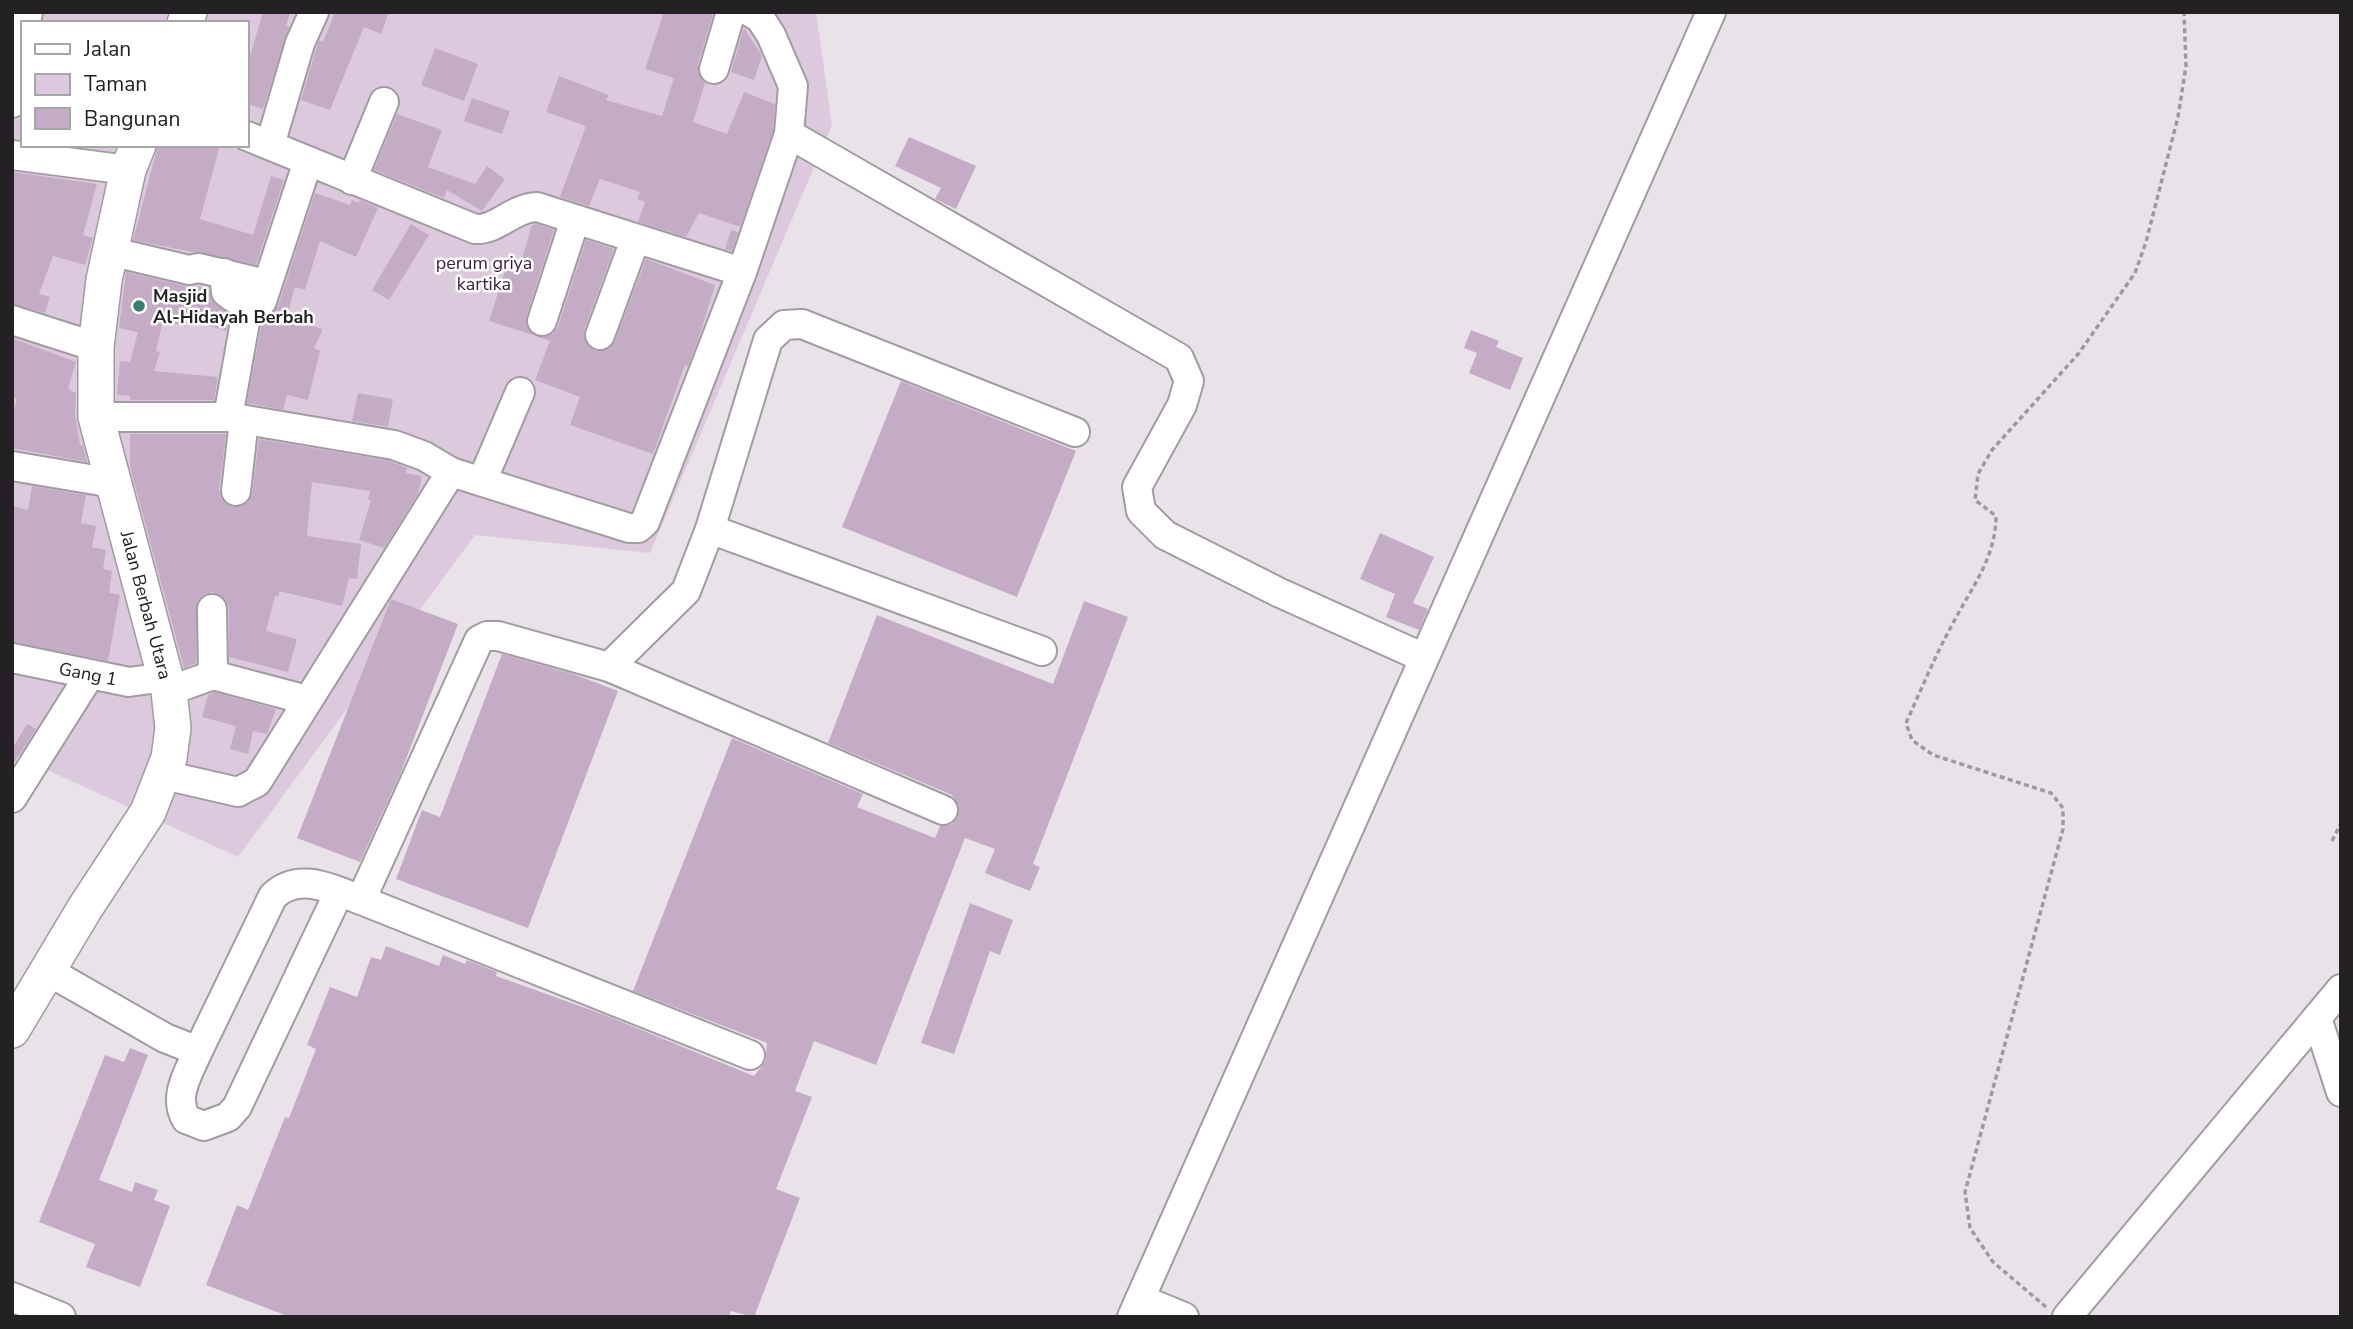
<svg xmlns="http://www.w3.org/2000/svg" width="2353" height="1329" font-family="'Nunito Sans',sans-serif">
  <rect width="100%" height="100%" fill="#e9e3e9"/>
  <path fill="#ddc9de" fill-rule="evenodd" d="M12 12H816L832 125 650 553 475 535 238 857 12 754ZM23 23H247V145H23Z"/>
  <g fill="#c4acc6">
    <polygon points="263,12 290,12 286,26 289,27 263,109 247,104 247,66"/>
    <polygon points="330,12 389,12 381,34 364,27 330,110 301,100 316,49 319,40 323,42 334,15"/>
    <polygon points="664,12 713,14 698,64 698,73 705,83 693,122 727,134 744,92 775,104 773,131 740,227 699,213 686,237 638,222 645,202 637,199 640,192 600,179 589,206 560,197 586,126 546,112 559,76 609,95 606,100 662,116 674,78 645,69"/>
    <polygon points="744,28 762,56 754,80 731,72"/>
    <polygon points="435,48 478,64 464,101 421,85"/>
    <polygon points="472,98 510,111 502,134 464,121"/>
    <polygon points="397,114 442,130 428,167 475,184 487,166 505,179 482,211 447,190 444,198 374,170"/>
    <polygon points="909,137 976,166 956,209 935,199 941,188 895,166"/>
    <polygon points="158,145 220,145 200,219 253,235 271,176 284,180 256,265 133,240"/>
    <polygon points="12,172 97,184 83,235 93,238 85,265 53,256 39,294 50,297 45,313 12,304"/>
    <polygon points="315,193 350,205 352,200 359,203 360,200 378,208 356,257 320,241 305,290 295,287 286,319 323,329 314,348 320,351 308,400 287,395 283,410 247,403 262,321 278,306"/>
    <polygon points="411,224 429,235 389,300 372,290"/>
    <polygon points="536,224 554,230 526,317 526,325 536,336 489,321 506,268 518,272 532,225"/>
    <polygon points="731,230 738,232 732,251 725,249"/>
    <polygon points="586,240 614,249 584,330 587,345 595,351 610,348 615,341 646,259 715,285 701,331 688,366 685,365 653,454 570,425 580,397 535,380 550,341 538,337 553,334 558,327"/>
    <polygon points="126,272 185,286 209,287 212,301 229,314 226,331 187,319 185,326 163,321 156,351 160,352 154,371 218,377 214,400 130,400 130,396 117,395 120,361 130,362 138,332 119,328"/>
    <polygon points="1471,330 1499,341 1496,347 1523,358 1510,390 1469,373 1477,353 1464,348"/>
    <polygon points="12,338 76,362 68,389 76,393 75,414 80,445 83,445 87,462 12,448 12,416 17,399 12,397"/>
    <polygon points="901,381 1076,451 1017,597 842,527"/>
    <polygon points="358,393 393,399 388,427 352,421"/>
    <polygon points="130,434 226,434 219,490 221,498 233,507 243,506 252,494 259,439 390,461 407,468 406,473 422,476 418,494 384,548 359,540 371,500 368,500 370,491 312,482 307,536 361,544 357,579 349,578 342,606 279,591 279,596 275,596 266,631 297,639 288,672 229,657 229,608 226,600 212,592 203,595 197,602 196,663 184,668 130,467"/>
    <polygon points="32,486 86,495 81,523 96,526 92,547 106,550 103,569 112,571 109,593 120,595 108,661 12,642 12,506 28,510"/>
    <polygon points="1380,533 1434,557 1413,603 1428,609 1419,630 1386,617 1395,594 1360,579"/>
    <polygon points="391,599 458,624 401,772 360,862 297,838"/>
    <polygon points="1084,601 1128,617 1033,864 1040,867 1030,891 985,873 995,849 965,838 876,1065 814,1041 795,1091 812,1097 776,1189 800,1198 754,1317 731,1311 729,1317 290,1317 206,1285 237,1205 248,1210 285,1117 289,1118 316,1049 307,1045 330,987 357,997 371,957 381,960 386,946 439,966 443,955 465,964 467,960 497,972 496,976 605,1015 754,1076 765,1062 767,1043 633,991 732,738 863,794 857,807 935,838 940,826 952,824 958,816 959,807 952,795 828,743 877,615 1053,684"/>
    <polygon points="502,654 576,675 618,691 528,928 396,879 422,810 440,817"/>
    <polygon points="214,692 276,709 267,734 253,731 248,754 230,749 236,726 202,717 208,695"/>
    <polygon points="27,724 36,729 12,766 12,749"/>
    <polygon points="970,903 1013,920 1000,955 990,951 954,1054 921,1043"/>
    <polygon points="130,1048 148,1055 99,1180 132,1192 135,1182 158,1190 154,1200 170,1206 140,1287 86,1267 95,1244 39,1222 105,1055 124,1062"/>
  </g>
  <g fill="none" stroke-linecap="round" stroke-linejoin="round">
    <defs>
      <g id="minor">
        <polyline points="26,23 28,12"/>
        <polyline points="714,69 731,12"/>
        <polyline points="12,103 23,41"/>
        <polyline points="789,134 1179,358 1189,381 1182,405 1137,487 1141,511 1165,535 1278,592 1422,657"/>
        <path d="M247 136 475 229C496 231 512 208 537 207L742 272"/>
        <polyline points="270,145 300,43 314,12"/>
        <polyline points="12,155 128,170"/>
        <polyline points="352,180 384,102"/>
        <polyline points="109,251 189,270 199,268 266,284"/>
        <path d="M224 273 226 292C236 300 245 305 258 305L262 301 308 161"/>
        <polyline points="12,320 96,347"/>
        <polyline points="542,321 575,220"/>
        <polyline points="600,335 635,240"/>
        <polyline points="96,417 228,417 394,445 424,456 451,472"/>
        <polyline points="228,417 248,305"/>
        <polyline points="12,466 113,483"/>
        <polyline points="482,481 520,392"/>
        <polyline points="236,491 244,420"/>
        <polyline points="710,529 1042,651"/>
        <polyline points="212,609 213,675"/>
        <polyline points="12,658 129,682 165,677"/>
        <polyline points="609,667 686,591 710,529 768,340 784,325 802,324 1075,432"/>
        <polyline points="169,691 213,675 307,700"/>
        <polyline points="164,775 238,792 257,782 451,472 629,528 638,528 645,522 742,272 789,134 793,86 771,35 760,18 750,12"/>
        <polyline points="12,798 89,676"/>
        <path d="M48 971 165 1038 198 1051 273 896C299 871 332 889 361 900"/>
        <polyline points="2317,1018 2341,1092"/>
        <path d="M198 1051C188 1074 173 1096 186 1119L204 1126 228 1117 237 1107 339 892"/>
        <polyline points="750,1055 361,900 479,640 487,636 498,636 609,667 943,810"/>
        <polyline points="12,1297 61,1317"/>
        <polyline points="1140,1299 1184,1317"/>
        <polyline points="1132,1317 1711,12"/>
        <polyline points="2067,1317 2341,989"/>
      </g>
      <g id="major">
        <polyline points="185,23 189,12"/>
        <polyline points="12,1030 85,908 148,812 169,758 173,728 169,691 96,417 96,347 104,280 128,170 138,145"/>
      </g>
    </defs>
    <use href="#minor" stroke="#a19ca1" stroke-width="32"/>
    <use href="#major" stroke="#a19ca1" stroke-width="38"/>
    <g stroke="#9d999d" stroke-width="3.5" stroke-dasharray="5 3.5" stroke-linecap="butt">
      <polyline points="2332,841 2341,823"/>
      <path d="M2046 1307 1993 1262 1970 1228 1965 1192 2063 829V808L2051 793 1933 755 1912 740 1906 723C1921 690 1935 656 1952 625 1971 588 1996 558 1996 516L1975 500 1978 474 1992 450 2079 353 2135 273 2146 242 2178 117 2186 66 2184 12"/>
    </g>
    <use href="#minor" stroke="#fff" stroke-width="28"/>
    <use href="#major" stroke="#fff" stroke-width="35"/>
  </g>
  <circle fill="#377d75" stroke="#fff" stroke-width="2.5" cx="139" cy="306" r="7"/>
  <g text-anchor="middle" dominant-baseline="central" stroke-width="5" stroke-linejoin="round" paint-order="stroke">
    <g font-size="18" fill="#3c1b3f" stroke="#fff">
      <text x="484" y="263">perum griya<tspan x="484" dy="21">kartika</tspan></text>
    </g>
    <g font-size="18" font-weight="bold" fill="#232123" stroke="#fff" text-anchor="start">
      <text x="153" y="296">Masjid<tspan x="153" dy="21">Al-Hidayah Berbah</tspan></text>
    </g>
    <g font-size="18" fill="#232123" stroke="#fff">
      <text transform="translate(146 605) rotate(75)">Jalan Berbah Utara</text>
      <text transform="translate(88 674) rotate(11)">Gang 1</text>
    </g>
  </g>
  <rect width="2353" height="1329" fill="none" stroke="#232123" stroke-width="28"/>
  <rect x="21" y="21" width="228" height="126" fill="#ffffff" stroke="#a7a6a7" stroke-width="2"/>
  <rect x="35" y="44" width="35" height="10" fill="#ffffff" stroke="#a7a6a7" stroke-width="2"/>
  <text x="84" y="56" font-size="21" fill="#232123">Jalan</text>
  <rect x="35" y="74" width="35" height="21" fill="#ddc9de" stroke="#a7a6a7" stroke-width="2"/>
  <text x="84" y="91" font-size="21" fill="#232123">Taman</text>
  <rect x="35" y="108" width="35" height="21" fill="#c4acc6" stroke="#a7a6a7" stroke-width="2"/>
  <text x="84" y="126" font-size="21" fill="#232123">Bangunan</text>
</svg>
